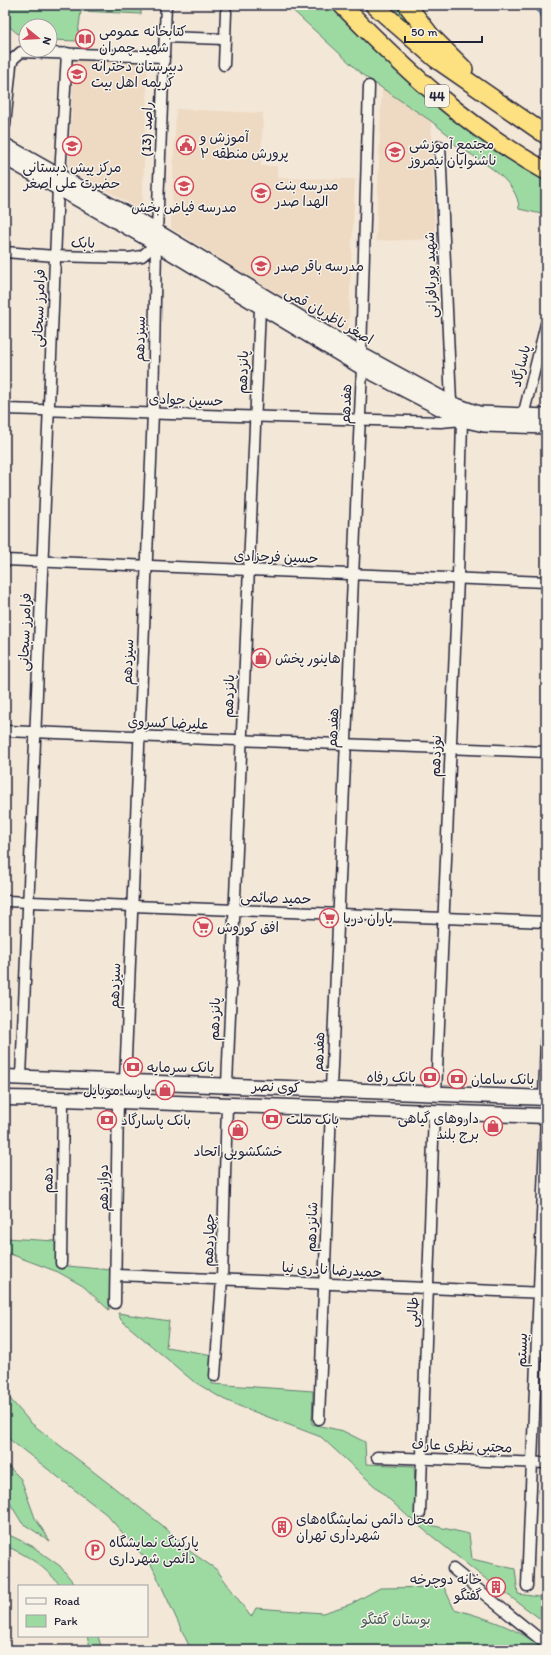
<svg xmlns="http://www.w3.org/2000/svg" width="551" height="1655" font-family="Itim,'Playpen Sans Arabic',sans-serif">
  <rect width="100%" height="100%" fill="#f3e7d7"/>
  <filter id="ink" filterUnits="userSpaceOnUse"><feTurbulence type="fractalNoise" baseFrequency=".025" numOctaves="2"/><feDisplacementMap in="SourceGraphic" scale="8" xChannelSelector="R" yChannelSelector="G"/><feConvolveMatrix kernelMatrix="1 2 1 2 8 2 1 2 1" color-interpolation-filters="sRGB"/></filter>
  <g filter="url(#ink)">
    <g fill="#eed9c2">
      <polygon points="74,59 148,60 142,211 69,168"/>
      <polygon points="382,88 431,121 435,239 376,241"/>
      <polygon points="176,109 263,113 261,166 277,166 277,178 355,179 348,334 270,289 171,228"/>
    </g>
    <g fill="#9ddaa2" stroke="#607e6e">
      <polygon points="5,5 155,5 155,6 141,5 141,14 81,11 77,41 50,40 50,26 26,26 26,39 24,39 5,23"/>
      <path d="M287 5H330L366 42 546 178V215L519 209C519 179 475 158 453 143L450 136 431 121 364 76Z"/>
      <polygon points="385,5 402,5 440,53"/>
      <polygon points="5,1238 55,1241 56,1265 111,1270 109,1310 83,1286 58,1272 5,1252"/>
      <polygon points="118,1313 169,1321 166,1347 213,1355 212,1384 313,1391 312,1424 343,1431 365,1442 366,1464 414,1466 417,1522 469,1534 472,1559 515,1569 518,1594 546,1598 546,1623 478,1573 413,1521 321,1437 239,1406 223,1399 193,1381 121,1320"/>
      <path d="M5 1393 31 1423 162 1525 191 1552 217 1570 251 1617 256 1608 323 1613 351 1604 380 1588 444 1587 454 1609C486 1618 519 1628 545 1650H191L152 1566 106 1514 5 1436Z"/>
      <polygon points="5,1463 21,1479 35,1518 50,1541 22,1523 5,1495"/>
      <path d="M5 1533 32 1546 60 1566 76 1586H61C46 1568 27 1554 5 1546Z"/>
      <polygon points="87,1636 98,1636 102,1650 91,1650"/>
    </g>
    <g fill="none" stroke-linecap="round" stroke-linejoin="round">
      <polyline stroke="#6887ab" stroke-width="3" points="534,5 546,22"/>
      <defs>
        <g id="minor">
          <polyline points="165,37 224,39"/>
          <polyline points="224,65 226,12"/>
          <polyline points="5,125 11,65 13,59 21,52 164,57"/>
          <polyline points="440,146 451,403"/>
          <polyline points="60,176 67,53"/>
          <polyline points="157,231 166,5"/>
          <polyline points="5,252 55,256 129,258 142,256 156,244"/>
          <polyline points="361,354 369,86"/>
          <polyline points="5,409 441,422 462,420 458,578 436,1094"/>
          <polyline points="523,416 546,324"/>
          <polyline points="5,560 546,582"/>
          <polyline points="5,731 546,752"/>
          <polyline points="5,901 546,922"/>
          <polyline points="21,1077 58,188"/>
          <polyline points="125,1081 153,413 156,244"/>
          <polyline points="227,1085 260,308"/>
          <polyline points="331,1089 362,368"/>
          <polyline points="544,1098 546,1039"/>
          <polyline points="61,1263 63,1099"/>
          <polyline points="117,1275 546,1293"/>
          <polyline points="115,1303 118,1101"/>
          <polyline points="215,1376 222,1279 227,1105"/>
          <polyline points="319,1419 331,1108"/>
          <polyline points="377,1457 546,1463"/>
          <polyline points="420,1513 434,1112"/>
          <polyline points="453,1569 546,1644"/>
          <polyline points="527,1586 546,1116"/>
        </g>
        <g id="tertiary">
          <polyline points="5,145 157,231 361,354 451,403 479,413 546,416"/>
          <polyline points="5,158 156,244 362,368 462,420 484,425 546,427"/>
        </g>
        <g id="secondary">
          <polyline points="5,1077 546,1098"/>
          <polyline points="5,1098 63,1099 546,1116"/>
        </g>
        <g id="trunk">
          <path d="M342 5C403 68 468 128 546 171"/>
          <polyline points="374,5 436,59 546,135"/>
          <polyline points="407,5 431,36 464,69"/>
        </g>
      </defs>
      <use href="#minor" stroke="#22223b" stroke-width="13"/>
      <use href="#tertiary" stroke="#22223b" stroke-width="16"/>
      <use href="#secondary" stroke="#22223b" stroke-width="17"/>
      <use href="#trunk" stroke="#22223b" stroke-width="20"/>
      <use href="#minor" stroke="#f7f3e8" stroke-width="10"/>
      <use href="#tertiary" stroke="#f7f3e8" stroke-width="13"/>
      <use href="#secondary" stroke="#f7f3e8" stroke-width="14"/>
      <use href="#trunk" stroke="#fde080" stroke-width="17"/>
    </g>
  </g>
  <defs>
    <symbol id="library-ring" viewBox="-11 -11 22 22"><circle r="9.5" fill="#f7f3e8" stroke="#d1495b" stroke-width="1.5"/><path d="M-6-4Q-3-5.5-.7-3.5V5Q-3 3-6 4ZM6-4Q3-5.5 .7-3.5V5Q3 3 6 4Z" fill="#d1495b"/></symbol>
    <symbol id="school-ring" viewBox="-11 -11 22 22"><circle r="9.5" fill="#f7f3e8" stroke="#d1495b" stroke-width="1.5"/><path d="M0-5L7-2L0 1L-7-2ZM-4 1L0 2.5L4 1V4Q0 6-4 4Z" fill="#d1495b"/></symbol>
    <symbol id="civic-ring" viewBox="-11 -11 22 22"><circle r="9.5" fill="#f7f3e8" stroke="#d1495b" stroke-width="1.5"/><path d="M-.6-6.5H3V-4.5H.6V-3L4-1V1h2V6H-6V1h2V-1L-.6-3ZM-1.2 2.5V6h2.4V2.5Z" fill="#d1495b"/></symbol>
    <symbol id="shop-ring" viewBox="-11 -11 22 22"><circle r="9.5" fill="#f7f3e8" stroke="#d1495b" stroke-width="1.5"/><path d="M-5-2.5h2.3a2.7 3.5 0 0 1 5.4 0H5L5.5 6h-11ZM-1.5-2.5h3a1.5 2.3 0 0 0-3 0Z" fill="#d1495b"/></symbol>
    <symbol id="supermarket-ring" viewBox="-11 -11 22 22"><circle r="9.5" fill="#f7f3e8" stroke="#d1495b" stroke-width="1.5"/><path d="M-6-5.5h2.5l.6 2H6L4.5 2H-2.5L-4.4-4H-6ZM-1.5 3.2a1.3 1.3 0 1 0 .1 0ZM3 3.2a1.3 1.3 0 1 0 .1 0Z" fill="#d1495b"/></symbol>
    <symbol id="bank-ring" viewBox="-11 -11 22 22"><circle r="9.5" fill="#f7f3e8" stroke="#d1495b" stroke-width="1.5"/><path d="M-6-4H6V4H-6ZM0-2.3a2.3 2.3 0 1 0 0 4.6a2.3 2.3 0 1 0 0-4.6Z" fill="#d1495b"/></symbol>
    <symbol id="building-ring" viewBox="-11 -11 22 22"><circle r="9.5" fill="#f7f3e8" stroke="#d1495b" stroke-width="1.5"/><path d="M-4-6H4V6H1V3H-1V6H-4ZM-2.5-4.3h1.7v1.8h-1.7ZM.8-4.3h1.7v1.8H.8ZM-2.5-1h1.7V.8h-1.7ZM.8-1h1.7V.8H.8Z" fill="#d1495b"/></symbol>
    <symbol id="parking-ring" viewBox="-11 -11 22 22"><circle r="9.5" fill="#f7f3e8" stroke="#d1495b" stroke-width="1.5"/><path d="M-3.5-5.5H1a3.5 3.5 0 0 1 0 7H-1V5.5H-3.5ZM-1-3.4V-.6H.8a1.4 1.4 0 0 0 0-2.8Z" fill="#d1495b"/></symbol>
  </defs>
  <g fill-rule="evenodd">
    <use href="#library-ring" x="74" y="28" width="22" height="22"/>
    <use href="#school-ring" x="66" y="63" width="22" height="22"/>
    <use href="#civic-ring" x="175" y="134" width="22" height="22"/>
    <use href="#school-ring" x="61" y="135" width="22" height="22"/>
    <use href="#school-ring" x="384" y="141" width="22" height="22"/>
    <use href="#school-ring" x="173" y="175" width="22" height="22"/>
    <use href="#school-ring" x="250" y="182" width="22" height="22"/>
    <use href="#school-ring" x="250" y="255" width="22" height="22"/>
    <use href="#shop-ring" x="250" y="647" width="22" height="22"/>
    <use href="#supermarket-ring" x="318" y="907" width="22" height="22"/>
    <use href="#supermarket-ring" x="192" y="916" width="22" height="22"/>
    <use href="#bank-ring" x="122" y="1056" width="22" height="22"/>
    <use href="#bank-ring" x="419" y="1066" width="22" height="22"/>
    <use href="#bank-ring" x="446" y="1068" width="22" height="22"/>
    <use href="#shop-ring" x="154" y="1079" width="22" height="22"/>
    <use href="#bank-ring" x="261" y="1108" width="22" height="22"/>
    <use href="#bank-ring" x="96" y="1109" width="22" height="22"/>
    <use href="#shop-ring" x="482" y="1115" width="22" height="22"/>
    <use href="#shop-ring" x="227" y="1119" width="22" height="22"/>
    <use href="#building-ring" x="271" y="1516" width="22" height="22"/>
    <use href="#parking-ring" x="84" y="1539" width="22" height="22"/>
    <use href="#building-ring" x="485" y="1576" width="22" height="22"/>
  </g>
  <g text-anchor="middle" dominant-baseline="central" stroke-width="3" stroke-linejoin="round" paint-order="stroke">
    <rect fill="#f7f3e8" stroke="#62616f" stroke-width="1" x="425" y="85" width="24" height="22" rx="3"/>
    <g font-size="13" font-weight="bold" fill="#22223b">
      <text x="437" y="96">44</text>
    </g>
    <g font-size="14" fill="#22223b" stroke="#f7f3e8" text-anchor="start">
      <text x="99" y="31">کتابخانه عمومی<tspan x="99" dy="16">شهید چمران</tspan></text>
      <text x="91" y="66">دبیرستان دخترانه<tspan x="91" dy="16">کریمه اهل بیت</tspan></text>
      <text x="200" y="137">آموزش و<tspan x="200" dy="16">پرورش منطقه ۲</tspan></text>
      <text x="409" y="144">مجتمع آموزشی<tspan x="409" dy="16">ناشنوایان نیمروز</tspan></text>
      <text x="72" y="167" text-anchor="middle">مرکز پیش دبستانی<tspan x="72" dy="16">حضرت علی اصغر</tspan></text>
      <text x="275" y="185">مدرسه بنت<tspan x="275" dy="16">الهدا صدر</tspan></text>
      <text x="184" y="207" text-anchor="middle">مدرسه فیاض بخش</text>
      <text x="275" y="266">مدرسه باقر صدر</text>
      <text x="275" y="658">هاينور پخش</text>
      <text x="343" y="918">یاران دریا</text>
      <text x="217" y="927">افق کوروش</text>
      <text x="147" y="1067">بانک سرمایه</text>
      <text x="416" y="1077" text-anchor="end">بانک رفاه</text>
      <text x="471" y="1079">بانک سامان</text>
      <text x="151" y="1090" text-anchor="end">پارسا موبایل</text>
      <text x="479" y="1118" text-anchor="end">داروهای گیاهی<tspan x="479" dy="16">برج بلند</tspan></text>
      <text x="286" y="1119">بانک ملت</text>
      <text x="121" y="1120">بانک پاسارگاد</text>
      <text x="238" y="1151" text-anchor="middle">خشکشویی اتحاد</text>
      <text x="296" y="1519">محل دائمی نمایشگاه‌های<tspan x="296" dy="16">شهرداری تهران</tspan></text>
      <text x="109" y="1542">پارکینگ نمایشگاه<tspan x="109" dy="16">دائمی شهرداری</tspan></text>
      <text x="482" y="1579" text-anchor="end">خانه دوچرخه<tspan x="482" dy="16">گفتگو</tspan></text>
    </g>
    <g font-size="14" fill="#22223b" stroke="#f7f3e8">
      <text transform="translate(147 129) rotate(-88)">راصد (13)</text>
      <text transform="translate(83 243) rotate(1)">بابک</text>
      <text transform="translate(431 275) rotate(-92)">شهید پوربافرانی</text>
      <text transform="translate(39 308) rotate(-88)">فرامرز سبحانی</text>
      <text transform="translate(329 316) rotate(30)">اصغر ناظریان قمی</text>
      <text transform="translate(140 339) rotate(-89)">سیزدهم</text>
      <text transform="translate(521 366) rotate(-76)">پاسارگاد</text>
      <text transform="translate(243 372) rotate(-88)">پانزدهم</text>
      <text transform="translate(186 400) rotate(2)">حسین جوادی</text>
      <text transform="translate(346 404) rotate(-88)">هفدهم</text>
      <text transform="translate(276 557) rotate(2)">حسین فرحزادی</text>
      <text transform="translate(25 632) rotate(-88)">فرامرز سبحانی</text>
      <text transform="translate(128 662) rotate(-88)">سیزدهم</text>
      <text transform="translate(229 696) rotate(-88)">پانزدهم</text>
      <text transform="translate(168 723) rotate(2)">علیرضا کسروی</text>
      <text transform="translate(333 728) rotate(-88)">هفدهم</text>
      <text transform="translate(436 756) rotate(-88)">نوزدهم</text>
      <text transform="translate(276 898) rotate(2)">حمید صائمی</text>
      <text transform="translate(115 986) rotate(-88)">سیزدهم</text>
      <text transform="translate(215 1019) rotate(-88)">پانزدهم</text>
      <text transform="translate(319 1052) rotate(-88)">هفدهم</text>
      <text transform="translate(276 1087) rotate(2)">کوی نصر</text>
      <text transform="translate(48 1180) rotate(-89)">دهم</text>
      <text transform="translate(103 1188) rotate(-90)">دوازدهم</text>
      <text transform="translate(312 1227) rotate(-88)">شانزدهم</text>
      <text transform="translate(209 1240) rotate(-88)">چهاردهم</text>
      <text transform="translate(332 1270) rotate(3)">حمیدرضا نادری نیا</text>
      <text transform="translate(413 1312) rotate(-88)">طالبی</text>
      <text transform="translate(522 1350) rotate(-88)">بیستم</text>
      <text transform="translate(462 1446) rotate(2)">مجتبی نظری عارف</text>
    </g>
    <g font-size="14" fill="#47595a" stroke="#f7f3e8">
      <text x="396" y="1619">بوستان گفتگو</text>
    </g>
  </g>
  <rect width="551" height="1655" fill="none" stroke="#f7f3e8" stroke-width="20"/>
  <rect x="10" y="10" width="531" height="1635" fill="none" stroke="#22223b" stroke-width="1.5" filter="url(#ink)"/>
  <rect x="18" y="1585" width="130" height="52" fill="#f7f3e8" stroke="#a29fa3"/>
  <rect x="26" y="1598" width="20" height="6" fill="#f7f3e8" stroke="#a29fa3"/>
  <text x="54" y="1605" font-size="12" fill="#22223b">Road</text>
  <rect x="26" y="1615" width="20" height="12" fill="#9ddaa2" stroke="#a29fa3"/>
  <text x="54" y="1625" font-size="12" fill="#22223b">Park</text>
  <g transform="translate(38 38) rotate(108)"><circle r="19" fill="#f7f3e8" stroke="#a29fa3"/>
  <path d="M0-3L7 15L0 10L-7 15Z" fill="#d1495b"/>
  <text y="-6" font-size="11" font-weight="bold" text-anchor="middle" fill="#22223b">N</text>
  </g>
  <path d="M405 36v6h77v-6" fill="none" stroke="#22223b" stroke-width="2"/>
  <text x="411" y="36" font-size="12" fill="#22223b" stroke="#f7f3e8" stroke-width="3" paint-order="stroke">50 m</text>
</svg>
